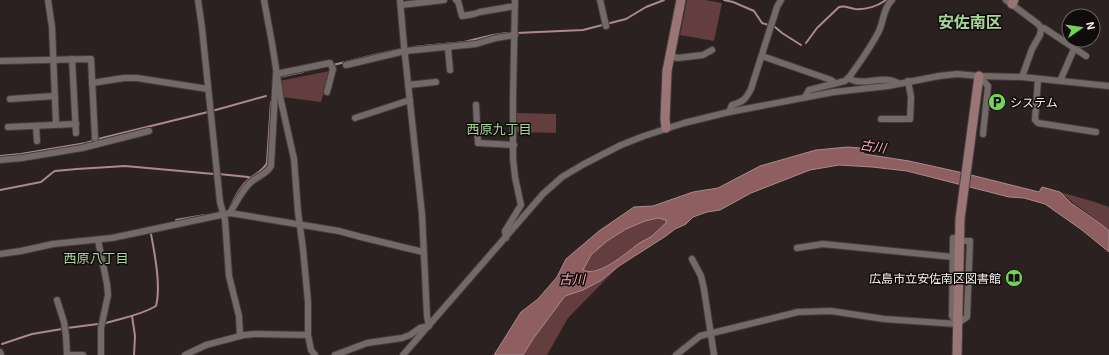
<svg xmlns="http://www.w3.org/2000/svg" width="1109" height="355" font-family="'Exo 2','Noto Sans JP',sans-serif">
  <rect width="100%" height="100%" fill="#2b2121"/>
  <g fill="#643d3e">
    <polygon points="687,0 705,0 722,3 714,41 680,35"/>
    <polygon points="330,71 321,102 282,97 279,81"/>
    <polygon points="517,113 556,114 556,133 517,132"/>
    <path d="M1060 192 1095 202 1109 207V231C1094 217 1076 206 1060 192Z"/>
    <path d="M658 218 666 220V223C661 227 657 232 652 236 648 239 643 241 638 244 625 253 599 278 583 270L591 255 607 241 626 229 645 221Z"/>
    <polygon points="619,266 568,318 547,355 523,355 533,339 565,296 583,290 600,281"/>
  </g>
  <path fill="#8e5e60" stroke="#ad898b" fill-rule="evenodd" d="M848 147 860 148 864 154 909 161 959 172 1039 192 1042 187 1060 192 1071 203 1102 225 1109 231V252L1082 230 1045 204 1024 198 1009 197 907 171 872 167 839 165 810 170 751 193 720 210 707 212 693 217 686 224 675 229 666 236 619 266 600 281 583 290 565 296 533 339 523 355H494L521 312 538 299 557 277 566 259 599 231 634 207 653 206 693 192 718 188 760 166 816 150ZM658 218 666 220V223C661 227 657 232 652 236 648 239 642 241 638 244 626 253 598 278 583 270L591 255 607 241 626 229 645 221Z"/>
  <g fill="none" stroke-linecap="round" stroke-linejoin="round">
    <g stroke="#ad898b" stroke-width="2">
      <polyline points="724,0 733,2 754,11 762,23 775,27 782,33 801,45"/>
      <polyline points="516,33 583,30 626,19 646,7 664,0"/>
      <path d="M806 43 817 28 839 7C844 5 849 8 855 9 866 10 878 6 886 0"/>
      <polyline points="413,47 464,42 493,35 507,33"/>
      <polyline points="333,65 374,55 401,49"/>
      <polyline points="279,77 303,72"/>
      <polyline points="212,111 266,96"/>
      <polyline points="0,156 21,154 86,143 102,138 208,112"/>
      <polyline points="219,174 248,177 250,178"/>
      <polyline points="0,190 41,182 52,173 55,171 77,169 125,166 214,174"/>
      <path d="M229 210C234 198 240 186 250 178 257 173 263 171 267 163L271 102"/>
      <polyline points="176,220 205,215"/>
      <polyline points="132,316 135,336 134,355"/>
      <path d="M106 323C123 318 141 315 156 306 161 286 155 255 151 234"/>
      <polyline points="67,328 98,324"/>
      <polyline points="2,344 32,334 62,329"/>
    </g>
    <defs>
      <g id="street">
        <polyline points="48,0 52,27 56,124"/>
        <polyline points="198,0 202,28 220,202 225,220 229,276 239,316 240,336"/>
        <polyline points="264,0 272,43 281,101 294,159 298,212 303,249 308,302 308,335 311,350 315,355"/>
        <polyline points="456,0 458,1 462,16 474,14 480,12 515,6"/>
        <polyline points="600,0 606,26"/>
        <polyline points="1006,0 1038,24 1041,28 1040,35 1032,49 1022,77"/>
        <polyline points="401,5 444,0"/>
        <polyline points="1041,28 1044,28 1086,56"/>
        <polyline points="448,48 450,70"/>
        <polyline points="670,56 678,58 703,55 712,50"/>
        <polyline points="762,56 831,80 835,83"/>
        <polyline points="72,59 76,133"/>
        <polyline points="0,61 91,59 95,138"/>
        <polyline points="346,65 405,51 476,44 496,38 515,35"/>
        <polyline points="979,76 988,86 983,134"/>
        <path d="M848 78C861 86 875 78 889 80 892 80 895 82 898 83"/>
        <polyline points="1038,79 1035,120 1038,123 1096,132"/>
        <polyline points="1060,81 1074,49"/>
        <polyline points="92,83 124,78 137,78 208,89"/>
        <polyline points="408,85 436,82"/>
        <path d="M805 97 809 90 845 81 850 76C860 62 871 47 879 31 884 20 883 9 892 0"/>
        <polyline points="10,99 55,96"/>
        <polyline points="476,105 478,143 514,145"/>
        <path d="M729 112 732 105C743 102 746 99 751 89L777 7 781 0"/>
        <polyline points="355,118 410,100"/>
        <polyline points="881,119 910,119 911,97 908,81"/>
        <polyline points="36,126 37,141"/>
        <polyline points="8,127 76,124"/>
        <polyline points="0,160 22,158 82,148 149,131"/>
        <path d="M230 213C236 203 242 190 251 182 258 176 267 174 271 166L276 74 330 63 333 69 327 92"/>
        <polyline points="506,238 505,231 521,205 515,177 513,158 513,97 515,0"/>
        <polyline points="956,238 953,238 952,316 957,324 967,317 970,241 966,241"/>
        <polyline points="98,240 107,284 108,295 101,328 101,355"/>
        <polyline points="797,248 823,244 953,257"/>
        <polyline points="0,254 21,251 53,244 112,238 230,213 339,231 361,237 423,252"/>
        <polyline points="692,259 701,276 704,289 714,355"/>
        <polyline points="57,300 64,322 66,336 67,355 83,355"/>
        <polyline points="0,352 1,355"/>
        <polyline points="185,355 206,345 244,335 255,334 308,335"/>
        <polyline points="335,355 367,343 402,338 410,335 420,328 429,326 427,316 422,214 404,46 400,0"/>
        <polyline points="403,355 543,194 562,177 584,164 621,145 644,136 684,123 729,112 834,92 888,86 939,76 957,74 979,76 1022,77 1109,86"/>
        <polyline points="676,355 700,336 798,312 831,311 884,319 957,324"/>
      </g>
      <g id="secondary">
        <polyline points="1012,4 1014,0"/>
        <polyline points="666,128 665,119 667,71 681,0"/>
        <polyline points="957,355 960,219 979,76"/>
      </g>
    </defs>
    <use href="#street" stroke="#453d3d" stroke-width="8"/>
    <use href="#secondary" stroke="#453d3d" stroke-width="11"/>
    <use href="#street" stroke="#746969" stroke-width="6"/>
    <use href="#secondary" stroke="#9b7476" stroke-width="9"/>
  </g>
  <defs>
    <symbol id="parking-disc" viewBox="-11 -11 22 22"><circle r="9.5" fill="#75d25b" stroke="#100c0c"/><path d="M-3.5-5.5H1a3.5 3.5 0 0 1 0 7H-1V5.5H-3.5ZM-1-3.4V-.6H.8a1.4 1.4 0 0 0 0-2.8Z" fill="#111"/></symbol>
    <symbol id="library-disc" viewBox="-11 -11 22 22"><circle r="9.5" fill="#75d25b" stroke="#100c0c"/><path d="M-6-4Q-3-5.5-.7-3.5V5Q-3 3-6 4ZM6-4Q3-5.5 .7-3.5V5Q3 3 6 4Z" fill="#111"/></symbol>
  </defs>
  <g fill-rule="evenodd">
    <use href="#parking-disc" x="987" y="92" width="20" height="20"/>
    <use href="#library-disc" x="1004" y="268" width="20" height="20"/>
  </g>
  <g text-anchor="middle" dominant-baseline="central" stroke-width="3" stroke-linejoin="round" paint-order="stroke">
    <g font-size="12" fill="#f5eeee" stroke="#100c0c" text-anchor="start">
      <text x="1010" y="102">システム</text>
      <text x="1001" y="278" text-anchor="end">広島市立安佐南区図書館</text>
    </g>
    <g font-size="13" fill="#a6d799" stroke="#100c0c">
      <text x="499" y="129">西原九丁目</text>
      <text x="96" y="258">西原八丁目</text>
    </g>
    <g font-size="13" font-style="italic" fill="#f7a9ac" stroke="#100c0c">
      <text transform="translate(873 146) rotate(9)">古川</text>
      <text x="572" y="279">古川</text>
    </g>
    <g font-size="16" font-weight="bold" fill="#a6d799" stroke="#100c0c">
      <text x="970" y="21">安佐南区</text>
    </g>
  </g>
  <g transform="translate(1081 28) rotate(77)"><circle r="19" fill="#100c0c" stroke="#6c6666"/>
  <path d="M0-3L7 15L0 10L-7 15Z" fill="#75d25b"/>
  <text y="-6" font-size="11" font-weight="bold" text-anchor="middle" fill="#f5eeee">N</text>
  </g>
</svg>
